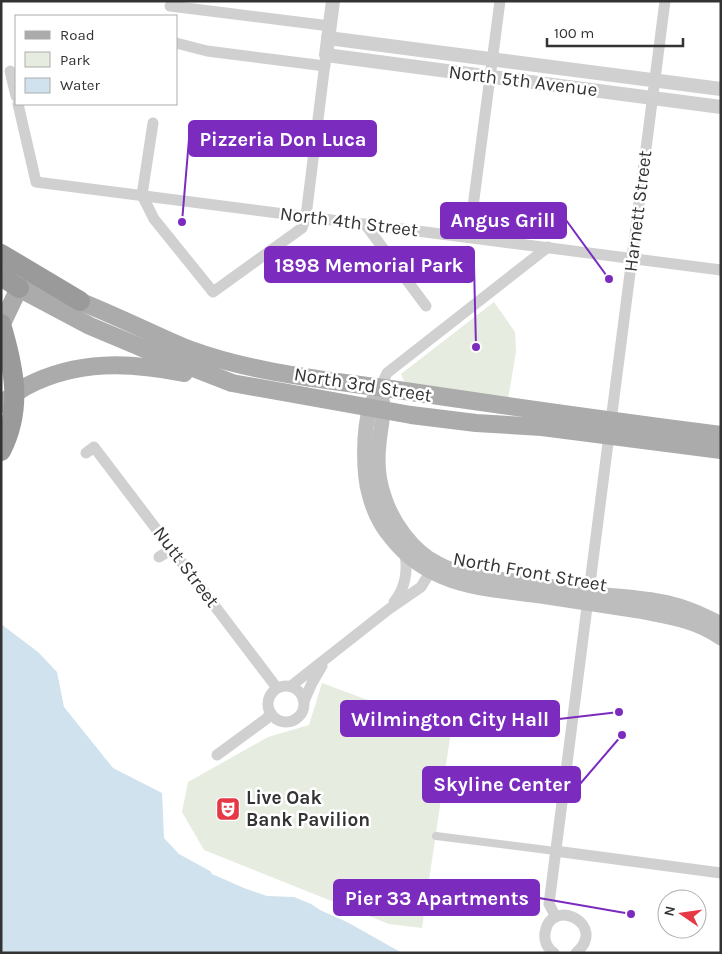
<svg xmlns="http://www.w3.org/2000/svg" width="722" height="954" font-family="Karla,sans-serif">
  <rect width="100%" height="100%" fill="#fff"/>
  <g fill="#e6ecdf">
    <polygon points="494,302 515,332 516,352 508,399 405,383 401,374"/>
    <polygon points="322,683 451,731 422,928 389,924 204,850 182,812 188,782 268,737 309,725"/>
  </g>
  <polygon fill="#cfe2ee" points="1,624 38,652 57,672 64,707 113,768 162,793 164,838 179,854 210,871 212,874 244,888 267,896 294,897 311,904 320,910 347,922 402,953 1,953"/>
  <g fill="none" stroke-linecap="round" stroke-linejoin="round">
    <polyline stroke="#d0d0d0" stroke-width="8" points="436,836 555,851"/>
    <g stroke="#d0d0d0" stroke-width="11">
      <polyline points="170,6 330,26"/>
      <polyline points="176,43 207,51 325,66"/>
      <polyline points="10,71 16,96"/>
      <polyline points="18,104 36,182 721,270"/>
      <polyline points="153,123 142,195 154,219 213,292 302,228 306,216 326,55"/>
      <polyline points="365,224 426,306"/>
      <polyline points="469,237 500,1"/>
      <polyline points="380,388 387,373 548,247"/>
      <polyline points="611,421 665,1"/>
      <polyline points="86,453 94,447 277,688"/>
      <polyline points="159,557 172,549"/>
      <path d="M394 602C405 589 408 571 405 555"/>
      <circle cx="286" cy="704" r="18"/>
      <polyline points="291,686 389,609 421,587 435,564"/>
      <polyline points="304,701 312,683 322,666"/>
      <polyline points="217,755 266,719 271,713"/>
      <polyline points="555,851 721,873"/>
      <polyline points="556,917 549,904 609,435"/>
      <path d="M554 953C547 948 544 941 545 933 551 895 609 925 576 953"/>
    </g>
    <g stroke="#d0d0d0" stroke-width="14">
      <polyline points="333,1 326,55 721,107"/>
      <polyline points="328,38 721,89"/>
    </g>
    <g stroke="#bdbdbd" stroke-width="15">
      <path d="M380 388C377 394 372 401 370 408 363 429 363 473 369 494 373 510 380 525 391 538 429 587 484 589 541 596 574 601 606 606 639 611 669 617 694 620 721 638"/>
      <path d="M382 399C385 415 380 428 379 444 377 461 378 479 384 496 392 522 413 551 437 563 462 577 493 578 522 582 544 585 566 589 589 593 616 597 646 597 672 604 689 608 705 616 721 624"/>
    </g>
    <g stroke="#ababab" stroke-width="18">
      <polyline points="26,292 90,326 140,347 232,383 411,415 476,423 542,427 721,450"/>
      <path d="M1 326 19 288C44 277 159 339 191 350 257 374 329 380 398 390 506 406 613 421 721 435"/>
      <path d="M1 404C9 398 18 391 27 386 77 360 129 362 184 373"/>
    </g>
    <g stroke="#9a9a9a" stroke-width="20">
      <polyline points="1,254 80,301"/>
      <polyline points="1,276 19,288"/>
      <path d="M1 324C14 368 23 408 1 451"/>
    </g>
  </g>
  <defs>
    <symbol id="theatre-square" viewBox="-11 -11 22 22"><rect x="-9" y="-9" width="18" height="18" rx="4" fill="#e63946" stroke="#fff"/><path d="M-5-5.5Q0-4 5-5.5V0Q5 5 0 6Q-5 5-5 0ZM-3.3-2.5H-1v1.5H-3.3ZM1-2.5H3.3v1.5H1ZM-2.8 1Q0 5.5 2.8 1Z" fill="#fff"/></symbol>
  </defs>
  <g fill-rule="evenodd">
    <use href="#theatre-square" x="214" y="795" width="28" height="28"/>
  </g>
  <g text-anchor="middle" dominant-baseline="central" stroke-width="5" stroke-linejoin="round" paint-order="stroke">
    <g font-size="19" fill="#333" stroke="#fff">
      <text transform="translate(523 81) rotate(7)">North 5th Avenue</text>
      <text transform="translate(638 211) rotate(-83)">Harnett Street</text>
      <text transform="translate(349 222) rotate(7)">North 4th Street</text>
      <text transform="translate(363 385) rotate(9)">North 3rd Street</text>
      <text transform="translate(186 567) rotate(53)">Nutt Street</text>
      <text transform="translate(530 572) rotate(10)">North Front Street</text>
    </g>
    <g font-size="19" font-weight="bold" fill="#333" stroke="#fff" text-anchor="start">
      <text x="246" y="798">Live Oak<tspan x="246" dy="22">Bank Pavilion</tspan></text>
    </g>
  </g>
  <path fill="none" stroke="#7b2cbf" stroke-width="2" d="M182 222L189 139M609 279L566 220M476 347L474 265M619 712L559 719M622 735L580 784M631 914L539 898"/>
  <g fill="#7b2cbf" stroke="#fff" stroke-width="2">
    <circle cx="182" cy="222" r="5"/>
    <circle cx="609" cy="279" r="5"/>
    <circle cx="476" cy="347" r="5"/>
    <circle cx="619" cy="712" r="5"/>
    <circle cx="622" cy="735" r="5"/>
    <circle cx="631" cy="914" r="5"/>
  </g>
  <g fill="#7b2cbf" stroke="#7b2cbf" stroke-width="2">
    <rect x="189" y="121" width="187" height="35" rx="5"/>
    <rect x="441" y="203" width="125" height="35" rx="5"/>
    <rect x="265" y="247" width="209" height="35" rx="5"/>
    <rect x="341" y="701" width="218" height="35" rx="5"/>
    <rect x="423" y="767" width="157" height="35" rx="5"/>
    <rect x="334" y="880" width="205" height="35" rx="5"/>
  </g>
  <g font-size="20" text-anchor="middle" font-weight="bold" fill="#fff">
    <text x="283" y="146">Pizzeria Don Luca</text>
    <text x="503" y="227">Angus Grill</text>
    <text x="369" y="272">1898 Memorial Park</text>
    <text x="450" y="726">Wilmington City Hall</text>
    <text x="502" y="791">Skyline Center</text>
    <text x="437" y="905">Pier 33 Apartments</text>
  </g>
  <rect width="722" height="954" fill="none" stroke="#333333" stroke-width="5"/>
  <rect x="15" y="15" width="162" height="90" fill="#ffffff" stroke="#adadad"/>
  <rect x="25" y="31" width="25" height="8" fill="#ababab" stroke="#adadad"/>
  <text x="60" y="40" font-size="15" fill="#333333">Road</text>
  <rect x="25" y="52" width="25" height="15" fill="#e6ecdf" stroke="#adadad"/>
  <text x="60" y="65" font-size="15" fill="#333333">Park</text>
  <rect x="25" y="78" width="25" height="15" fill="#cfe2ee" stroke="#adadad"/>
  <text x="60" y="90" font-size="15" fill="#333333">Water</text>
  <g transform="translate(682 914) rotate(283)"><circle r="24" fill="#ffffff" stroke="#adadad"/>
  <path d="M0-4L9 19L0 12L-9 19Z" fill="#e63946"/>
  <text y="-8" font-size="14" font-weight="bold" text-anchor="middle" fill="#333333">N</text>
  </g>
  <path d="M547 38v8h136v-8" fill="none" stroke="#333333" stroke-width="2.5"/>
  <text x="554" y="38" font-size="15" fill="#333333" stroke="#ffffff" stroke-width="4" paint-order="stroke">100 m</text>
</svg>
